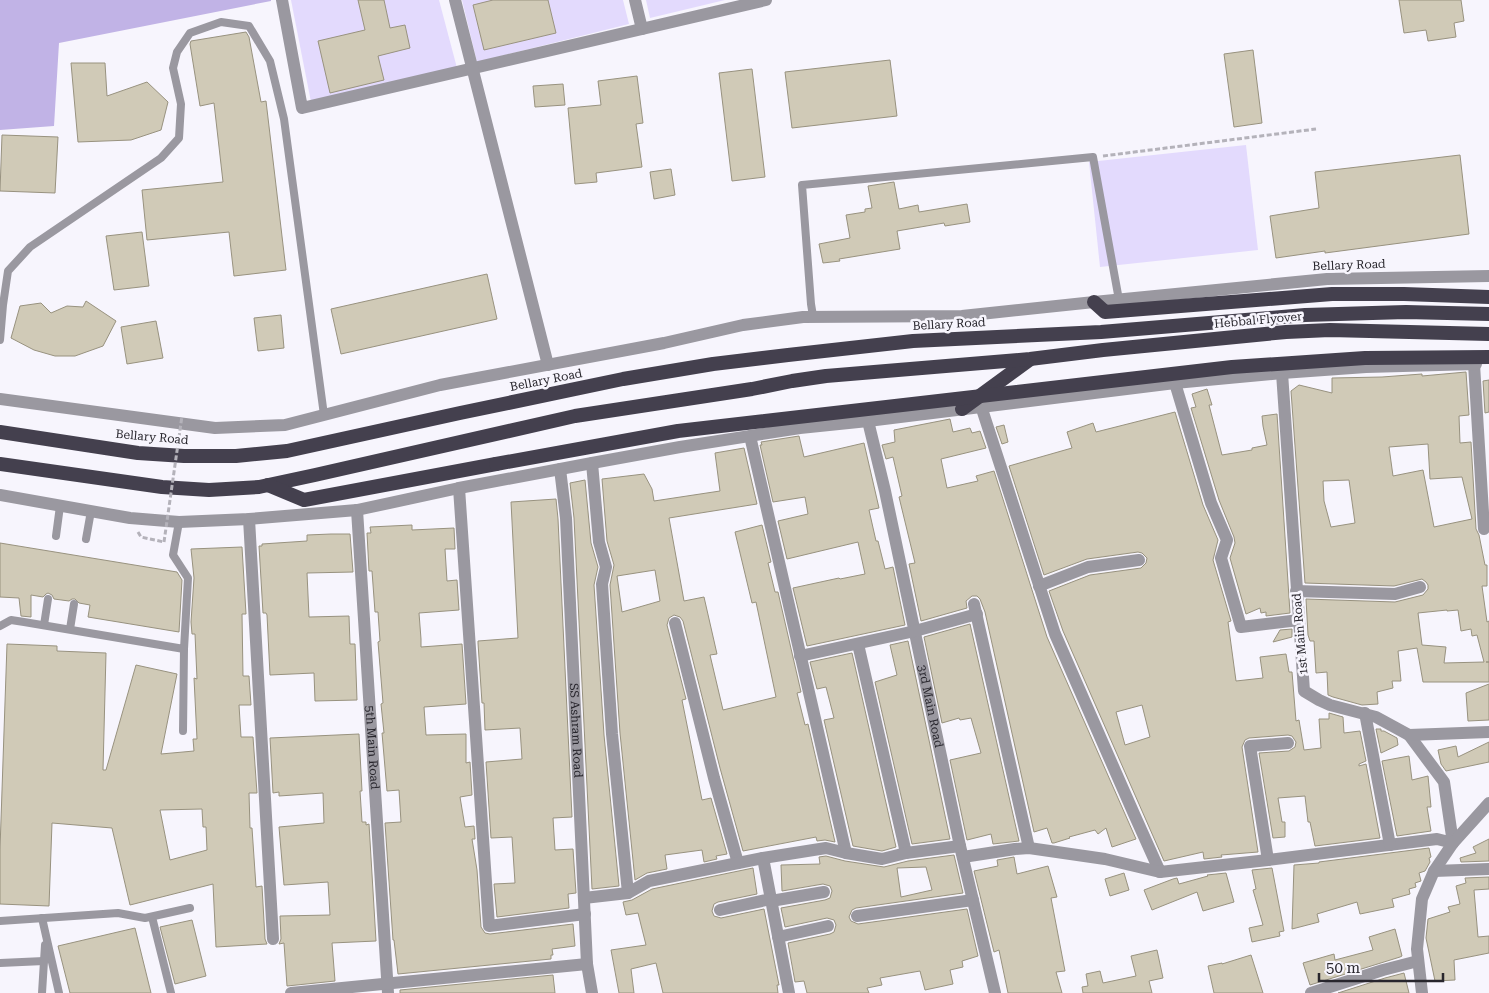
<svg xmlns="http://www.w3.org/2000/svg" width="1489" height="993" font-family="'Roboto Serif',serif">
  <rect width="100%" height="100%" fill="#f7f5fd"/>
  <g fill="#e3dafd">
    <polygon points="291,0 439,0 457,68 311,102"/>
    <polygon points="462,0 623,0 629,24 477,62"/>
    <polygon points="646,0 725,0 650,18"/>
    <polygon points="1246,145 1258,250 1100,267 1089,162"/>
  </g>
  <polygon fill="#c1b3e6" points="0,0 271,0 271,1 59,43 54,126 0,130"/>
  <g fill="#d0cab7" stroke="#98927f" fill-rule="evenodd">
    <polygon points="358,0 384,0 390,28 405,25 410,48 378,56 384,80 330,93 318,41 365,30"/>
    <polygon points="493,0 548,0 556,33 484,50 473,5"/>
    <polygon points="1399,0 1461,0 1464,21 1454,23 1456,37 1428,41 1426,30 1404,33"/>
    <polygon points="246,32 249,37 261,102 266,101 286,270 234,276 229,232 147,240 142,190 223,182 214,103 200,106 190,44 191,41"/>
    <polygon points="1253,50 1262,123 1234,127 1224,54"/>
    <polygon points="890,60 897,116 792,128 785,72"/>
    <polygon points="71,63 105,63 107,96 147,82 168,102 161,130 131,140 78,142"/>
    <polygon points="752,69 765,177 732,181 719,73"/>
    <polygon points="637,76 643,123 636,124 642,167 596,173 597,182 575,184 568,108 601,105 598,81"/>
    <polygon points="563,84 565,105 535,107 533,86"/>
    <polygon points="2,135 58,137 55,193 0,191"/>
    <polygon points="1460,155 1469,234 1325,253 1325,251 1276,258 1270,216 1319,208 1315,172"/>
    <polygon points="671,169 675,195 654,199 650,172"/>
    <polygon points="894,182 899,209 918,205 919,212 967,204 970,222 945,226 944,223 897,231 900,249 839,259 840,261 823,263 819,244 850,238 846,215 865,212 865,209 872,208 868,186"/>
    <polygon points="142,232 149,286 114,290 106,236"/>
    <polygon points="487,274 497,319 341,354 331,309"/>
    <polygon points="86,301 116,321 103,346 75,356 55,356 34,350 11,338 20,306 41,303 51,313 67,306 83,307"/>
    <polygon points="281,315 284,348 258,351 254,318"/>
    <polygon points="156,321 163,358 127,364 121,327"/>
    <path d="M1466 372 1469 415 1459 416 1460 443 1471 442 1476 529 1479 535 1485 565H1487V586H1482L1487 622 1489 621V662H1486H1489V682H1423L1417 648 1398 651 1401 681H1392L1393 688 1377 692 1378 704 1362 705 1333 697 1328 695 1327 672 1316 673 1314 641H1310L1308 635 1306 599 1395 602 1423 595 1428 589V585L1426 582 1422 579 1394 586 1305 583 1291 391 1299 385 1332 393V378L1382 377 1422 374V376ZM1428 444 1430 479 1462 477 1472 519 1434 527 1423 470 1393 476 1389 447ZM1349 480 1355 523 1331 527 1324 501 1323 481ZM1447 610V611L1458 610 1461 631 1471 629 1472 636 1477 635 1484 662 1444 663 1446 647 1422 645 1418 613Z"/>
    <polygon points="1489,380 1489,412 1485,413 1483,381"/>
    <polygon points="1207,389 1212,405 1209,405 1222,455 1252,450 1252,448 1267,445 1263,426 1262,416 1277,414 1290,613 1266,616 1266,612 1261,613 1260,608 1246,614 1230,558 1235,543 1234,537 1219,500 1191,408 1196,407 1192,394"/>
    <path d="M1175 412 1203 505 1218 540 1213 560 1231 621 1228 622 1236 681 1263 678 1260 657 1286 654 1289 672H1292L1296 721 1299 720 1304 750 1321 748 1319 719H1329V713L1343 717 1344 733 1360 731 1366 761 1359 764V766L1366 764 1380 838 1315 846 1310 822H1308L1305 796 1278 798 1282 822H1285V837L1273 838 1259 753 1289 751 1295 747 1296 742 1292 736 1288 735 1249 738 1245 740 1242 747 1258 852 1221 855 1222 857 1204 859 1203 852 1164 861 1063 631 1049 591 1090 575 1141 568 1146 563 1147 558 1142 553 1138 552 1087 559 1044 575 1009 466 1072 448 1067 432 1093 423 1096 432ZM1142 705 1150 737 1125 745 1116 712Z"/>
    <polygon points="950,419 953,432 970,428 972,433 980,431 986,448 941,459 947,488 978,481 976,476 994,471 1047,637 1136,839 1112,847 1106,828 1098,834 1095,830 1069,837 1070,838 1054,843 1052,843 1047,828 1034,832 985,612 980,599 977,596 972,596 966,601 967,608 921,621 909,564 915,563 899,497 902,496 893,457 886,459 882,445 895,442 894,430"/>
    <polygon points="1004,425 1008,442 1002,444 996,427"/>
    <polygon points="799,436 804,457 864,443 879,508 869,510 876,541 878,541 885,569 893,567 905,625 807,646 793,588 839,578 840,579 865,574 858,542 787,559 778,521 808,514 805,497 773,502 760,445 762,445 761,442"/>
    <path d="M744 448 757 504 669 518 684 601 704 597 717 654 710 655 723 710 776 697 756 602 752 603 735 532 762 525 771 562 768 563 775 592H778L801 692 797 693 805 725 808 724 835 842 825 840 817 841 816 837 743 851 720 768 683 621 680 617 674 615 669 618 667 625 686 699 682 700 702 800 711 798 727 854 716 856 717 859 704 862 702 850 665 855 667 869 647 873 635 880 620 733 610 585 614 565 607 541 602 479 644 474 652 489 654 501 720 491 715 453ZM655 570 660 601 622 612 617 576Z"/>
    <polygon points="585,480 591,543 598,567 594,585 604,735 619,886 592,889 574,518 570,483"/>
    <polygon points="556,499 558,519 572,817 553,818 555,850 573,849 576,893 568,894 569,908 497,917 494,884 515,883 512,837 491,838 486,762 522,759 520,728 485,730 484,703 482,703 478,643 478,641 518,638 511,502"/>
    <polygon points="412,525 412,530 454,528 455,549 445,549 447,581 457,580 459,610 419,613 421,639 421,647 462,644 466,704 424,707 426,735 466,734 466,763 470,762 472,795 460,797 465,827 474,826 475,839 472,839 477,870 481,927 485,933 490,934 573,924 575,946 552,949 553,955 551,955 551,959 398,974 394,940 393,940 385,823 401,822 399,790 387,791 382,733 384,733 381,704 383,703 378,642 380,641 378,612 375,612 372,571 369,571 367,533 371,533 370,527"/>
    <polygon points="331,534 350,534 353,572 307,573 309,617 349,616 350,644 355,644 357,700 315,701 314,673 270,675 267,615 266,613 263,613 259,546 262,546 262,544 307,541 307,535"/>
    <polygon points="0,543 177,572 182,580 179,632 88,617 90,605 79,603 75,599 72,599 69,601 54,599 52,595 48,593 46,594 43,597 31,595 31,617 21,616 19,598 0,597"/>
    <path d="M242 547 246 614H242L243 676H249L251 705H239L241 737H253L257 793H249L250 828H252L256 887 262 886 265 939 267 944 216 947 213 884 130 905 112 828 52 823 49 906 0 904V849L7 644 57 646V651L106 653 103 770H106L136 665 177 674 161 754 194 751 193 739H197L194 678 197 679 195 634H192L191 622 194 578 191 549ZM202 809 203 827H206L207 850 170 860 160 810Z"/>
    <polygon points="970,624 1019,841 993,844 991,834 967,840 950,760 981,753 971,718 960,720 959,718 942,723 924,637"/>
    <polygon points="1292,629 1292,637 1273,642 1280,630"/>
    <polygon points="908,641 950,839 912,844 875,682 897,675 890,645"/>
    <polygon points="852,653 896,847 882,851 853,846 824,720 834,718 826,687 817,689 810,662"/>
    <polygon points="1489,684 1489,720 1468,721 1466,693"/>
    <polygon points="1376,729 1381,729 1381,731 1384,731 1397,738 1398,745 1381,753"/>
    <polygon points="359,734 362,791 360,791 362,822 366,822 366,825 369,824 376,941 332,943 335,981 287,986 284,943 279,944 281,939 280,916 330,915 328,882 284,885 279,827 324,823 323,793 279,796 279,792 273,793 270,738"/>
    <polygon points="1489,742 1489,762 1446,771 1441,764 1438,750 1456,746 1458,757"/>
    <polygon points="1409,756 1412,780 1428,776 1431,807 1427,807 1431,831 1397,836 1382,761"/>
    <polygon points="1489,839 1489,861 1461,862 1460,858 1476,853 1473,847"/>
    <polygon points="1429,848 1431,857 1429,858 1430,862 1425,871 1419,873 1421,881 1415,883 1416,887 1409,889 1410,894 1392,899 1394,907 1360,914 1357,902 1317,914 1319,922 1292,929 1294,865 1319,863 1319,862"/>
    <path d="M954 855 963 893 856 908 852 910 849 917 851 921 858 924 967 909 978 956 962 961 963 967 950 970 953 984 925 990 920 971 880 978 882 985 867 988 869 993H807L804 981 795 982 788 943 830 934 834 932 836 925 834 920 827 918 785 927 781 908 825 900 830 898 832 891 830 886 823 884 782 891 781 865 820 864 819 857 826 856 845 861 884 867 908 861ZM926 867 932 890 901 897 897 868Z"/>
    <polygon points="1014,857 1017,874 1048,866 1057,897 1051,898 1065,971 1056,972 1062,993 1008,993 999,950 994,952 974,871 998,866 997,860"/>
    <polygon points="753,868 757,894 718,902 714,904 712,911 714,916 721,918 764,909 779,985 777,985 778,993 663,993 656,963 631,969 634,993 619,993 611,950 646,945 638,913 626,915 623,902 632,900 652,889"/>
    <polygon points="1272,868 1284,931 1279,932 1280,936 1252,942 1249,928 1263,925 1253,890 1256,889 1252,870"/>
    <polygon points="1124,873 1129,890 1110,896 1105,879"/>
    <polygon points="1226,873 1234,902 1203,911 1197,892 1152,910 1144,890 1173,879 1177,878 1179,884 1208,876 1207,875"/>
    <polygon points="1489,877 1489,889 1474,890 1478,937 1489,936 1489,953 1454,960 1455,980 1435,981 1426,938 1428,919 1450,912 1448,907 1460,904 1456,886 1466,883 1465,878"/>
    <polygon points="192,920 206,976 175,984 160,927"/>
    <polygon points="135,928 151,993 70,993 58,946"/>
    <polygon points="1395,929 1402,956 1400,957 1310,985 1303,963 1334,954 1335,960 1373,950 1369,937"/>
    <polygon points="1157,950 1163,978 1149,981 1152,993 1083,993 1082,987 1088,986 1086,974 1100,971 1103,983 1136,976 1131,956"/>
    <polygon points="1251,955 1263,993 1214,993 1208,966 1222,963 1222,964"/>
    <polygon points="1404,973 1409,993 1338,993 1385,978"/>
    <polygon points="553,975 555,993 400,993 400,990"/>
  </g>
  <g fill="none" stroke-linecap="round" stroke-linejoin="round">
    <g stroke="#b4b2ba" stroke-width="3" stroke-dasharray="5 2.5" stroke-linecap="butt">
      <polyline points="1103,156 1316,129"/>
      <polyline points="138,532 141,537 164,542"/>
    </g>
    <g stroke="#9a98a0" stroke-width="8">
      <polyline points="813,316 811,304 802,185 1093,157 1119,300"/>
      <polyline points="0,340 3,305 8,271 30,247 161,158 179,138 181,104 173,68 177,52 190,33 221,22 249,26 270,61 284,119 324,415"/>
      <polyline points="56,536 60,506"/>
      <polyline points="86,539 91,511"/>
      <polyline points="44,625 48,599"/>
      <polyline points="0,626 11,620 24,622 184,649 188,578 173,555 179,522"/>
      <polyline points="70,629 74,604"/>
      <polyline points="183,731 184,649"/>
      <polyline points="152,917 171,993"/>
      <polyline points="42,918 59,993"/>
      <polyline points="0,921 118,913 145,918 190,908"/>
      <polyline points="0,963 44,961"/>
      <polyline points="42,993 45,945"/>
    </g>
    <g stroke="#9a98a0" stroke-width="12">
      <polyline points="282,0 302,108 766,0"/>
      <polyline points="455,0 548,365"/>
      <polyline points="635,0 642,29"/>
      <polyline points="1474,364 1484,529"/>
      <polyline points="1175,383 1211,503 1227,540 1221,558 1241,627 1299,620"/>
      <polyline points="981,406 1055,634 1134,814 1160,872 1268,860 1437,839 1453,843 1444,782 1409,735 1376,717 1330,705 1319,700 1304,691 1282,373"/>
      <path id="s1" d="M868 421 885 491 960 846 995 993"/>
      <polyline points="750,436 846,853"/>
      <polyline points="592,463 599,542 606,567 602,584 612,734 628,893"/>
      <polyline points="459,488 489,926 585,914"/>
      <path id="s2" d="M357 510 388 993"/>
      <polyline points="249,519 273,939"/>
      <polyline points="1039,586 1088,567 1139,560"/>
      <polyline points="1296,591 1395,594 1420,587"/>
      <polyline points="974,604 1029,848"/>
      <polyline points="675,623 714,778 738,863"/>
      <polyline points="858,644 906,853"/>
      <polyline points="800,656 915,631 977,614"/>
      <polyline points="1365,713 1390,845"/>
      <polyline points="1409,735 1489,732"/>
      <polyline points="963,857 1015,849 1029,848 1105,859 1160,872"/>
      <polyline points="763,858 789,993"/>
      <polyline points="1268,860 1250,746 1288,743"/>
      <polyline points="1434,871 1489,869"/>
      <polyline points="584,898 628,893 649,881 763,858 826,848 846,853 882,859 906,853 960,846"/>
      <polyline points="771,901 824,892"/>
      <polyline points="720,910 771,899"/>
      <polyline points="857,916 973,900"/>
      <polyline points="778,937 828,926"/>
      <polyline points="291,993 587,964"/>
      <polyline points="1311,993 1383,970 1418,961"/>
    </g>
    <g stroke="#9a98a0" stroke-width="12">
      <polyline points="0,399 215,428 285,425 440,385 664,343 743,325 803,317 962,316 1094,302 1327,279 1489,276"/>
      <path id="s3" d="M560 469 566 518 587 964 592 993"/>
      <polyline points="0,495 130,518 179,522 249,519 357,510 459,488 592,463 680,447 800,428 868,421 1175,383 1282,373 1366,367 1476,364"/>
      <polyline points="1422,993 1417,949 1422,899 1434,871 1453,843 1489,803"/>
    </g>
    <g stroke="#44404e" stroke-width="14">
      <polyline points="1094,302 1105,312 1332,294 1404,294 1489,297"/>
      <polyline points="962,409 1029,360"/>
      <polyline points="0,432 138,453 184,456 236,456 287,451 460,413 623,379 713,364 788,355 913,341 1101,332 1305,315 1406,312 1489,314"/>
      <polyline points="0,464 162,487 209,490 259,487 315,475 575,416 752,389 792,381 826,376 1030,359 1103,350 1286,332 1330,330 1489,334"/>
      <polyline points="268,485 304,500 496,464"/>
    </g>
    <polyline stroke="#b4b2ba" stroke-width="3" stroke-dasharray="5 2.5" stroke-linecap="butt" points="164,542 182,416"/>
    <polyline stroke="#44404e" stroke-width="14" points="496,464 678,431 1232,367 1365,358 1489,357"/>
  </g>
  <g text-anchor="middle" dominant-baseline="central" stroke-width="5" stroke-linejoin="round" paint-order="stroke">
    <g font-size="12" fill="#28262d" stroke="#f7f5fd">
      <text transform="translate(1349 265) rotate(-2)">Bellary Road</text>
      <text transform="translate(1258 320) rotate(-5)">Hebbal Flyover</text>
      <text transform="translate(949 324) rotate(-3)">Bellary Road</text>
      <text transform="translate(546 380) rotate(-11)">Bellary Road</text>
      <text transform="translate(152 437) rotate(5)">Bellary Road</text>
      <text transform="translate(1300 634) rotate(-95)">1st Main Road</text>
      <text stroke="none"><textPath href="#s1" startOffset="292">3rd Main Road</textPath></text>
      <text stroke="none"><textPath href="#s3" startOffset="262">SS Ashram Road</textPath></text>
      <text stroke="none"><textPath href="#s2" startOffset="238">5th Main Road</textPath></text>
    </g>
  </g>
  <path d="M1319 973v8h124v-8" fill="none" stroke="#28262d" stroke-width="2.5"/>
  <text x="1326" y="973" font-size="15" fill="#28262d" stroke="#f7f5fd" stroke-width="4" paint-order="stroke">50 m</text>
</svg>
